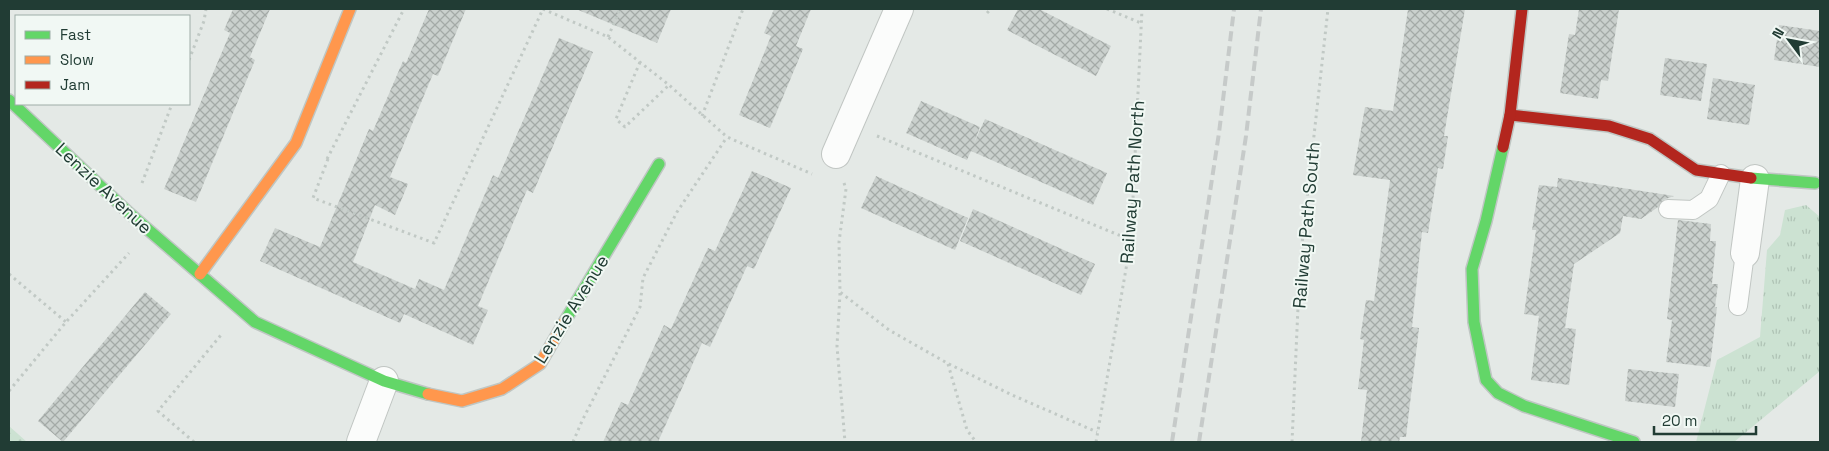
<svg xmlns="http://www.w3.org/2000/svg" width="1829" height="451" font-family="'Space Grotesk',sans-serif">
  <defs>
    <pattern id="grass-tufts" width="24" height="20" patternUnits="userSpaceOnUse" patternTransform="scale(1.25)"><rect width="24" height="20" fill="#cce2d2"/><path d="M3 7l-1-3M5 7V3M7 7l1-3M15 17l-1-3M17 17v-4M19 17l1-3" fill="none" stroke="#afc3b5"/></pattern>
    <pattern id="forest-firs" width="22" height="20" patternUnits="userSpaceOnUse" patternTransform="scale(1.25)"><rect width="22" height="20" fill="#cce2d2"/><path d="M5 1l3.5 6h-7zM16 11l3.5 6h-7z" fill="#afc3b5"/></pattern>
    <pattern id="building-cross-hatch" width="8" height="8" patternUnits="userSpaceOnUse" patternTransform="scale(1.25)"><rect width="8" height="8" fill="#cad0cd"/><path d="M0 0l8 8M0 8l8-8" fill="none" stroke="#a4aaa7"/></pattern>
  </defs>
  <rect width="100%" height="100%" fill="#e4e9e6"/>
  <polygon fill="url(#grass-tufts)" points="1806,205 1820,217 1820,371 1734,442 1696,442 1717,360 1760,337 1767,250 1780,235 1785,210"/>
  <polygon fill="url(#forest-firs)" points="9,426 27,442 9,442"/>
  <g fill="url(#building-cross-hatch)">
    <polygon points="233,9 270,9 250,57 255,60 196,202 164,189 230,33 224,30"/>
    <polygon points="429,9 466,9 438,76 433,74 390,177 408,184 395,215 375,205 353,262 415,289 419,279 444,290 493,175 498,178 559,38 593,52 533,193 527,190 478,306 488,310 473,345 404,314 400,323 260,261 275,228 320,247 369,129 373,131 403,61 406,63"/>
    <polygon points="576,9 671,9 657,43"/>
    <polygon points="774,9 811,9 796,46 803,49 770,128 739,115 771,36 764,33"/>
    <polygon points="1018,9 1039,9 1111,46 1096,76 1007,30"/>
    <polygon points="1408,9 1465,9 1444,136 1448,136 1443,169 1438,168 1428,233 1422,232 1412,327 1419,328 1406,437 1400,437 1399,442 1361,442 1367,390 1358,389 1364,340 1360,339 1366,300 1374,301 1390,180 1353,175 1365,107 1393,111"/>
    <polygon points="1579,9 1619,9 1608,81 1601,80 1598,99 1560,93 1569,34 1575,35"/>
    <polygon points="1779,25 1820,31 1820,67 1774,60"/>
    <polygon points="1665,58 1707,64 1701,101 1660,95"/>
    <polygon points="1713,78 1755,85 1749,125 1707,119"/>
    <polygon points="921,101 980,127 974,143 985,119 1107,173 1093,205 971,151 967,160 906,133"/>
    <polygon points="752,171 791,188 754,269 747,266 710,347 702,343 658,442 603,442 621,402 628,405 664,325 671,329 708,248 715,251"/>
    <polygon points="876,176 968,218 955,250 861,208"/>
    <polygon points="1558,178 1674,196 1663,200 1658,207 1641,219 1623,216 1620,233 1574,264 1565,328 1576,329 1569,385 1531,380 1539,316 1524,314 1536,230 1532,230 1539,185 1557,187"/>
    <polygon points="973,209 1095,264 1081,295 960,241"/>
    <polygon points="1678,220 1711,224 1710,241 1716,241 1712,284 1718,284 1715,307 1717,307 1710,367 1666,362 1672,320 1667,319"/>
    <polygon points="145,292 171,314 63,442 38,421"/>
    <polygon points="1628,369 1679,374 1675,407 1625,401"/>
  </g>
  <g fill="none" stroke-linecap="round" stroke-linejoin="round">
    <defs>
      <g id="lane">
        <polyline points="1668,209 1693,210 1709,199 1721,174"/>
        <polyline points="1738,306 1745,253"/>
      </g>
      <g id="street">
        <polyline points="836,154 899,9"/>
        <polyline points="1745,253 1755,179"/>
        <polyline points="361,442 384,381"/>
      </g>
      <g id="fast">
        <polyline points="9,100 130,214 255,322 384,381 428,394"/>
        <polyline points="1503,147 1486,221 1472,269 1474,322 1486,380 1498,393 1524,406 1634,442"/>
        <polyline points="1751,178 1815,183"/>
        <polyline points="565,321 659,164"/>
      </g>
      <g id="slow">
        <polyline points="200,274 296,143 350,9"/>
        <polyline points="428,394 462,401 502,389 540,364 565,321"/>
      </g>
      <g id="jam">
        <polyline points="1510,115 1609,126 1650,139 1696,170 1751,178"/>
        <polyline points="1503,147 1510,115 1522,9"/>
      </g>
    </defs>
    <use href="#lane" stroke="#c1c6c3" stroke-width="20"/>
    <use href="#street" stroke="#c1c6c3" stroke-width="30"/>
    <use href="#fast" stroke="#bfc6c3" stroke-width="14"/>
    <use href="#slow" stroke="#bfc6c3" stroke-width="14"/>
    <use href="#jam" stroke="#bfc6c3" stroke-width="14"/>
    <g stroke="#c1c9c5" stroke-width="3" stroke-dasharray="2.5 4" stroke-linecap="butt">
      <polyline points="543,9 608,37 669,85 727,137 812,174"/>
      <polyline points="1107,9 1141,23"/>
      <polyline points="987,13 991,9"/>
      <polyline points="608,37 620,9"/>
      <polyline points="189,60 204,21 206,9"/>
      <polyline points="640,62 616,119 625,127 669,85"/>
      <polyline points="702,116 743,9"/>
      <polyline points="877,136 1131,240"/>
      <polyline points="327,159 404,9"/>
      <polyline points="328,159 313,198 434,243 543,9"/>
      <polyline points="142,183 172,104"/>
      <polyline points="844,183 846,189 839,242 840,292 889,330 947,363 1012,395 1097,432"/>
      <polyline points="9,274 66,322"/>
      <polyline points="840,293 837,346 845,442"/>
      <polyline points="948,364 967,430 976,442"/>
      <polyline points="9,391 66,322 129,253"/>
      <polyline points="194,442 158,411 221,335"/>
      <polyline points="573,442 582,421 640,307 643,278 677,212 727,137"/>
      <polyline points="1096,442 1131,240 1142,9"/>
      <polyline points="1292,442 1300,262 1328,9"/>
    </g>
    <use href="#lane" stroke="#fbfcfb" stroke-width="18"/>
    <use href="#street" stroke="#fbfcfb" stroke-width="28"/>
    <use href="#fast" stroke="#63d668" stroke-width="11"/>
    <use href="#slow" stroke="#ff974d" stroke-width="11"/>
    <use href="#jam" stroke="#b3261e" stroke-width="11"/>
    <g stroke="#c6cac9" stroke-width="4" stroke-dasharray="10 5" stroke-linecap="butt">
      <polyline points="1172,442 1219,133 1234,9"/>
      <polyline points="1199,442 1246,136 1261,9"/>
    </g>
  </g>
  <g text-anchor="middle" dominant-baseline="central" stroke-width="4" stroke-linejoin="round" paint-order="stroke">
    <g font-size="18" fill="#213c34" stroke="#f1f8f4">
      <text transform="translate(1132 182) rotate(-86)">Railway Path North</text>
      <text transform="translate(104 188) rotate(43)">Lenzie Avenue</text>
      <text transform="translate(1306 225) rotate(-85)">Railway Path South</text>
      <text transform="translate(571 309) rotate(-58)">Lenzie Avenue</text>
    </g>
  </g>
  <rect width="1829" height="451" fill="none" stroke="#213c34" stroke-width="20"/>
  <rect x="15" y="15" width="175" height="90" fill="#f1f8f4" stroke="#9eada7"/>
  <rect x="25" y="31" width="25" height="8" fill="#63d668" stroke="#9eada7"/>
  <text x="60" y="40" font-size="15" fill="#213c34">Fast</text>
  <rect x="25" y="56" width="25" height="8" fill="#ff974d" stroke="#9eada7"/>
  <text x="60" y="65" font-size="15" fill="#213c34">Slow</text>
  <rect x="25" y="81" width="25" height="8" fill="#b3261e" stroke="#9eada7"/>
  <text x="60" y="90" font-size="15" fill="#213c34">Jam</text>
  <g transform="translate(1789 40) rotate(302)" stroke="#f1f8f4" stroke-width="4" paint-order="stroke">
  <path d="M0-4L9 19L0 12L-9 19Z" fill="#213c34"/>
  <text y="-8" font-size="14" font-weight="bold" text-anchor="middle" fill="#213c34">N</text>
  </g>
  <path d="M1654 426v8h102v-8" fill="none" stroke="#213c34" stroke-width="2.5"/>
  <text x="1662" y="426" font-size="15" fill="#213c34" stroke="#f1f8f4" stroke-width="4" paint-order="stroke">20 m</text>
</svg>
